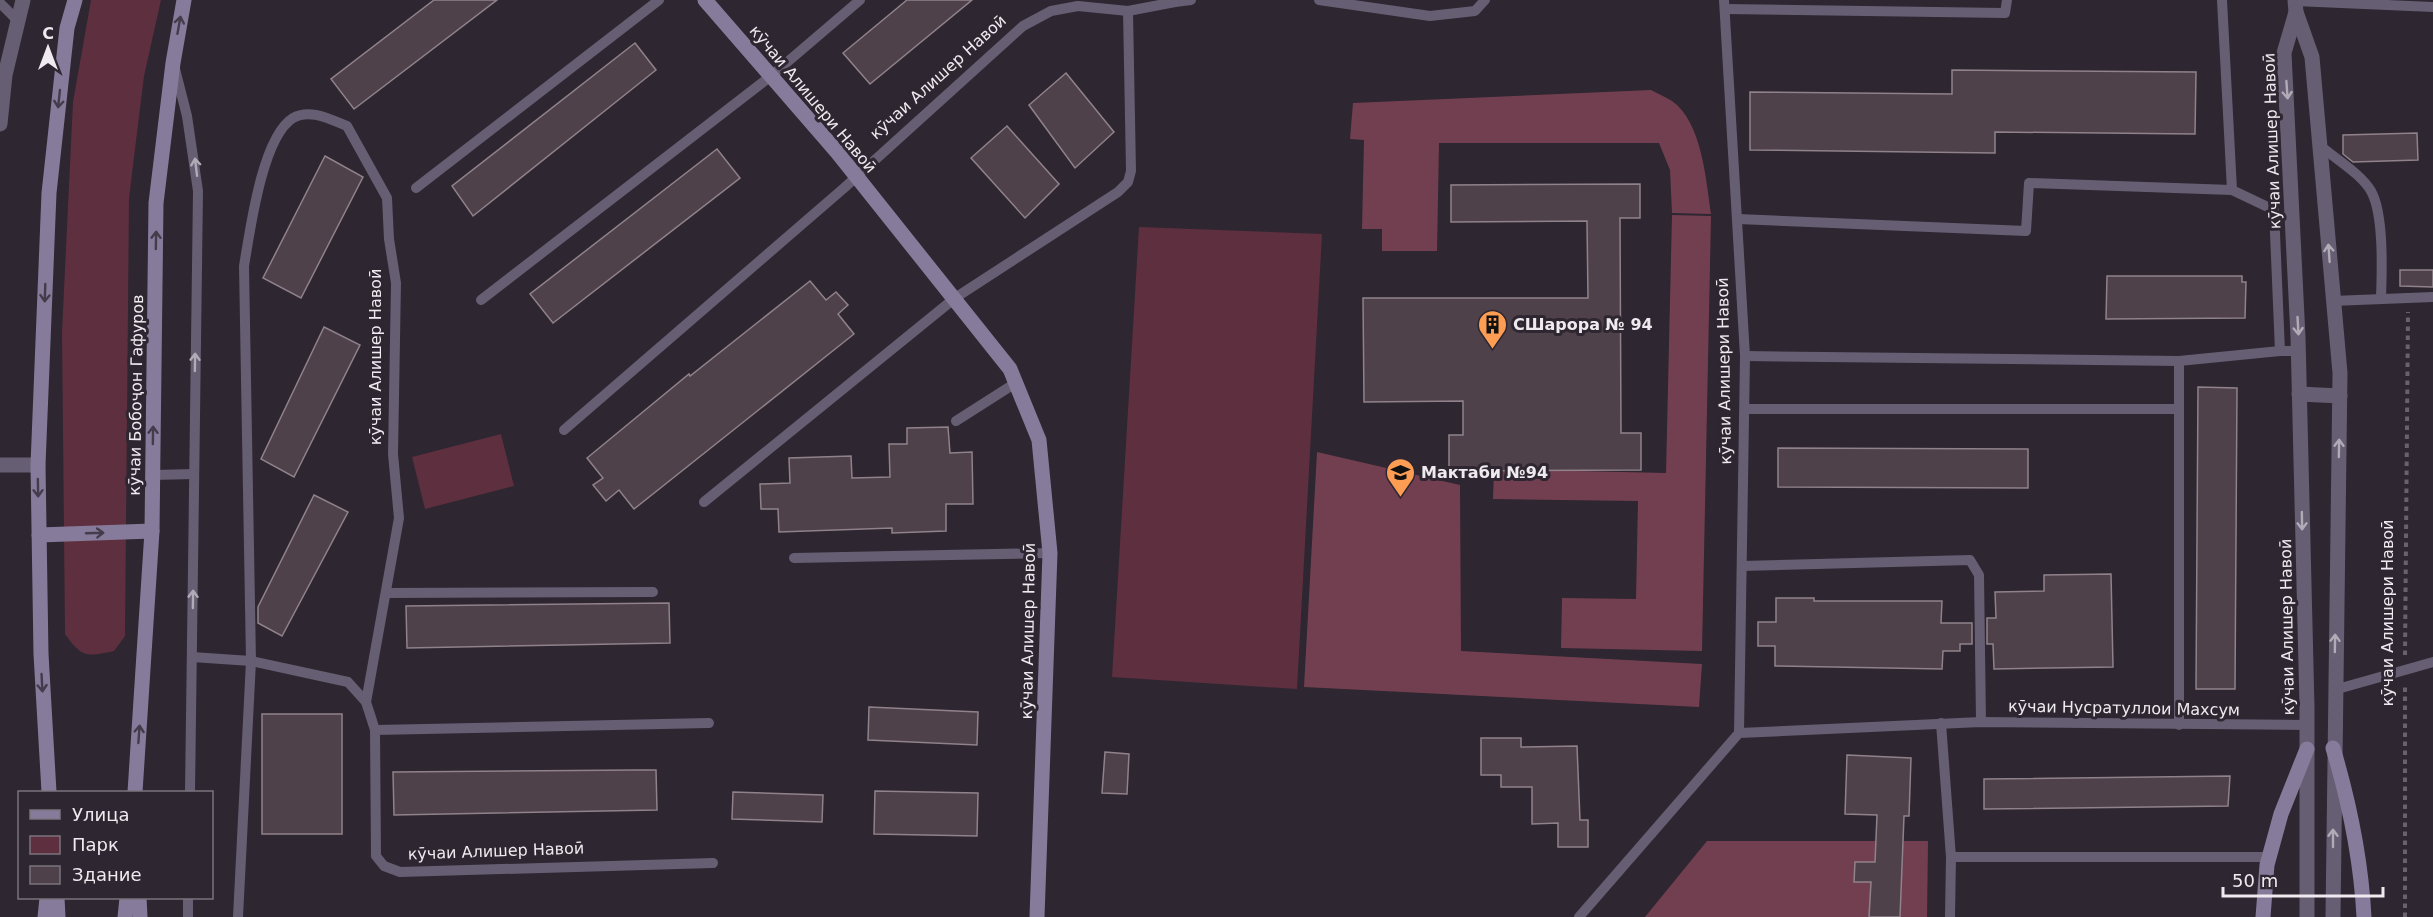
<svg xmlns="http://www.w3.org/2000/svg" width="2433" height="917" font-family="'DejaVu Sans',sans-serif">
  <rect width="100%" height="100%" fill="#2e2630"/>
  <g fill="#5e2f3f">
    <path d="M91 0H161L144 76 129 198 125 636 114 651C87 657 82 658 65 634L62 332 73 102Z"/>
    <polygon points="1139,227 1322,234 1297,689 1112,677"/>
    <polygon points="501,434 514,486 425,509 412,457"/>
  </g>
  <g fill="#723f50">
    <path d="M1651 90C1658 94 1666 97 1672 101 1702 122 1706 180 1711 214L1672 213 1670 170 1659 143H1439L1437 251H1382V229H1362L1364 140 1350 139 1353 103Z"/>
    <polygon points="1672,215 1711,216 1702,651 1561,648 1562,598 1636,599 1638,501 1493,499 1494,469 1666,473"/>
    <polygon points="1317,452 1460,485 1461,651 1702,664 1699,707 1304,687"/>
    <polygon points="1707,841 1928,841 1927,917 1645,917"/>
  </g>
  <g fill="#4e4149" stroke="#90828b" stroke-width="1.5">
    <polygon points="434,0 497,0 354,109 331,79"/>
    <polygon points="907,0 972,0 870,84 843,53"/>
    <polygon points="635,43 656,70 473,216 452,186"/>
    <polygon points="1952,70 2196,72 2195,134 1995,132 1995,153 1750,150 1750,92 1952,94"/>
    <polygon points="1066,73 1114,132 1075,168 1029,105"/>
    <polygon points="1007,126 1059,184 1025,218 971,158"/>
    <polygon points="2417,133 2418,160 2353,162 2343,154 2343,135"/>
    <polygon points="717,149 740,178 553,323 530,294"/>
    <polygon points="325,156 363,177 301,298 263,278"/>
    <polygon points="1640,184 1640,218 1620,218 1621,433 1641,433 1641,470 1449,471 1449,435 1463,435 1463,401 1364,402 1363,298 1588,298 1587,221 1451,222 1451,185"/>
    <polygon points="2400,270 2433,270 2433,287 2400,286"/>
    <polygon points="2107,276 2242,276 2242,282 2246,282 2245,318 2106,319"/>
    <polygon points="810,281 826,300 836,292 848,305 838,314 854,334 634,509 619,490 606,501 593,485 603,478 587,458 689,374 690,376"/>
    <polygon points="324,327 360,345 294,477 261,459"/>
    <polygon points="2198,387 2237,388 2235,689 2196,689"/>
    <polygon points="948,427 950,453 972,452 973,504 946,504 946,531 892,533 892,528 779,532 778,509 761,509 760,484 790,483 789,458 851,456 852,478 890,477 889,444 907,444 907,428"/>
    <polygon points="1778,448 2028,449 2028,488 1778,487"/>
    <polygon points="314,495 348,512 282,636 258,623 258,607"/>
    <polygon points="2111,574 2113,667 1994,669 1993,644 1987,644 1987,618 1996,618 1995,592 2044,591 2044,575"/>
    <polygon points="1776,598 1814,598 1814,601 1942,601 1941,623 1972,623 1972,644 1960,644 1960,651 1943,651 1942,669 1775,666 1775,646 1758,646 1758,622 1776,622"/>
    <polygon points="669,603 670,643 407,648 406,606"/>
    <polygon points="869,707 978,712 977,745 868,740"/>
    <rect x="262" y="714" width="80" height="120"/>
    <polygon points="1481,738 1521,738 1521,747 1577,746 1580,820 1588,820 1588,847 1558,847 1558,823 1532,824 1532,787 1501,787 1501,775 1481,775"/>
    <polygon points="1105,752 1129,754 1127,794 1102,793"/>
    <polygon points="1847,755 1911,758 1909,816 1904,816 1900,917 1869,917 1871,882 1854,882 1855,862 1875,862 1877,815 1845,814"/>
    <polygon points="636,770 656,770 657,810 394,815 393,772"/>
    <polygon points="2230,776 2228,806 1984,809 1984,779"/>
    <polygon points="875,791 978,793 977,836 874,834"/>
    <polygon points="733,792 823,795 822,822 732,819"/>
  </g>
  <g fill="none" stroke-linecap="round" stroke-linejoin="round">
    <g stroke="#69626b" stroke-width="4" stroke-dasharray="4.5 4.5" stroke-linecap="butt">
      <polyline points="2405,655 2408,312"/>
      <polyline points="2405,917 2405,684"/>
    </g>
    <g stroke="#665e72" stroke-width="10">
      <polyline points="1174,0 1175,2 1191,0"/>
      <polyline points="1319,0 1430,16 1475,11 1485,0"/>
      <polyline points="1724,0 1745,356 1739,733"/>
      <polyline points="2222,0 2232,190 2274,210 2280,351"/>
      <polyline points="2295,1 2433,7"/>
      <polyline points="0,3 16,19"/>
      <polyline points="1725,9 2005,13 2007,0"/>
      <polyline points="175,69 187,116 198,191 190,792"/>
      <path d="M2322 147C2337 160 2361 174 2371 191 2384 214 2382 271 2381 298"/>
      <polyline points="416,188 659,0"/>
      <polyline points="1738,219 2026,231 2029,183 2232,190"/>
      <polyline points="481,300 771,76 860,0"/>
      <polyline points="2332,301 2433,297"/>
      <polyline points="1745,356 2179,361 2280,351 2299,351"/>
      <polyline points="2179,361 2179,725"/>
      <polyline points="1745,409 2179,409"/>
      <polyline points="956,421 1014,384"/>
      <polyline points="564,430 844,188 1023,26 1051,11 1078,6 1128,11 1175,2"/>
      <polyline points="153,475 194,474"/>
      <polyline points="704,502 955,298 1118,192 1128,182 1131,171 1128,11"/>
      <polyline points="794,558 1050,553"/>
      <polyline points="1742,566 1970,560 1979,575 1981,722"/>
      <polyline points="387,593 653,592"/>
      <polyline points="192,657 251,661 348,682 366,702 375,730"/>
      <polyline points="2334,690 2433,662"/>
      <polyline points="709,723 375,730 376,856 384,866 400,872 713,863"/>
      <polyline points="1941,723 1951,857 1950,917"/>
      <polyline points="1951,857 2269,857"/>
      <polyline points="188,917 188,898"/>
      <path d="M238 917 251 661 244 266C250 231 262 137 293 118 310 108 331 120 347 126L387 198 389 239 396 283 393 454 399 518 366 702"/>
      <polyline points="1579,917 1739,733 1981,722 2307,725"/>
    </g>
    <g stroke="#665e72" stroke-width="15">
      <polyline points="2295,0 2296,12 2312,57 2340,373 2333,917"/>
      <polyline points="2296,12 2284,53 2298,337 2307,707 2307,917"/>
      <polyline points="0,124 5,75 23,0"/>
      <polyline points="2299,394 2340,396"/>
      <polyline points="0,465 38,465"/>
    </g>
    <g stroke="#877b9b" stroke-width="15">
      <polyline points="705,0 837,152 1010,369 1039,440 1050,553 1037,917"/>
      <polyline points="39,535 152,531"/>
      <path d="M2333 748C2350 805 2361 858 2364 917"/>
      <polyline points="49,792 41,654 38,465 49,193 67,28 75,0"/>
      <polyline points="135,792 152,531 156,203 173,63 184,0"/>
      <polyline points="57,898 58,917"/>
      <polyline points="139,898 140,917"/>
      <polyline points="45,917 47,898"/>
      <polyline points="125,917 127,898"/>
      <polyline points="2263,917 2267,865 2281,814 2307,749"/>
    </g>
  </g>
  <defs><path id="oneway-shaft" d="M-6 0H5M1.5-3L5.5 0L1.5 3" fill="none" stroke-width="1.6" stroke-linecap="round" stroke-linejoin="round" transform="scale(1.5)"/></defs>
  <g stroke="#443b4b">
    <use href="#oneway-shaft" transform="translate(179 25) rotate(-80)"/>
    <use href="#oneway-shaft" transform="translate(59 99) rotate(96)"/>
    <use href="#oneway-shaft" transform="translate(156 240) rotate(-89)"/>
    <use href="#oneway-shaft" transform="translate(45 293) rotate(92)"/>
    <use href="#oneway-shaft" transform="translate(153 435) rotate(-89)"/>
    <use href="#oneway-shaft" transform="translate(38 488) rotate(89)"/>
    <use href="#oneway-shaft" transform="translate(95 533) rotate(-2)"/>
    <use href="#oneway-shaft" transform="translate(42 683) rotate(87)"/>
    <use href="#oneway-shaft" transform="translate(139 734) rotate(-86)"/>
  </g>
  <g stroke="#b1abb7">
    <use href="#oneway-shaft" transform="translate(2287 90) rotate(86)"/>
    <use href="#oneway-shaft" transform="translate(196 167) rotate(-97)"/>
    <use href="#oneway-shaft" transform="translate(2329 253) rotate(-94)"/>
    <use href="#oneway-shaft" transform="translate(2298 326) rotate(87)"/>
    <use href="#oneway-shaft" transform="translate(195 362) rotate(-89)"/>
    <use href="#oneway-shaft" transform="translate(2339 448) rotate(-89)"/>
    <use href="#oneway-shaft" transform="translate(2302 521) rotate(89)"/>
    <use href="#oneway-shaft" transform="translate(193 599) rotate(-89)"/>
    <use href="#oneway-shaft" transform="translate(2335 643) rotate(-89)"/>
    <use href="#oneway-shaft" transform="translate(2333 838) rotate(-90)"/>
  </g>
  <defs>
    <symbol id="building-pin" viewBox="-11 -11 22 30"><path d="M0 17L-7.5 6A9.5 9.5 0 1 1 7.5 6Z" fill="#fc9d53" stroke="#2e2630"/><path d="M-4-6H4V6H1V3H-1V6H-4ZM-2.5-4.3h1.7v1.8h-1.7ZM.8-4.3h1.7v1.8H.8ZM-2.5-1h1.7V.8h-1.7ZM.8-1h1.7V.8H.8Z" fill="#111"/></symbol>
    <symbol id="school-pin" viewBox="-11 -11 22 30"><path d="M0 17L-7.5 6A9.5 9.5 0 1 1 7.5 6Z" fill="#fc9d53" stroke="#2e2630"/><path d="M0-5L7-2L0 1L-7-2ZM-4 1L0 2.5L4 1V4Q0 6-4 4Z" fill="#111"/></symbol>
  </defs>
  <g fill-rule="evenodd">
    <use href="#building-pin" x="1476" y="308" width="33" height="45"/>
    <use href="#school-pin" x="1384" y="456" width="33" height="45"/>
  </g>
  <g text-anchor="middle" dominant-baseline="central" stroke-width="6" stroke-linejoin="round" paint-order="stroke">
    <g font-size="16" fill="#efeaf0" stroke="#2e2630">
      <text transform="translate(938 77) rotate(-42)">кӯчаи Алишер Навоӣ</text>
      <text transform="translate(813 99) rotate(50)">кӯчаи Алишери Навоӣ</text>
      <text transform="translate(2272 141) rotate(-92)">кӯчаи Алишер Навоӣ</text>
      <text transform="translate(375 357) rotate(-90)">кӯчаи Алишер Навоӣ</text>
      <text transform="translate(1724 371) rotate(-91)">кӯчаи Алишери Навоӣ</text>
      <text transform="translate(136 395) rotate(-89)">кӯчаи Бобоҷон Гафуров</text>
      <text transform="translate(2387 613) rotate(-90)">кӯчаи Алишери Навоӣ</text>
      <text transform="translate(2287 627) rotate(-91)">кӯчаи Алишер Навоӣ</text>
      <text transform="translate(1028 631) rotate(-89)">кӯчаи Алишер Навоӣ</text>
      <text transform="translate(2124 708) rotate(1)">кӯчаи Нусратуллои Махсум</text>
      <text transform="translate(496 851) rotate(-2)">кӯчаи Алишер Навоӣ</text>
    </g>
    <g font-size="16" font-weight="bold" fill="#efeaf0" stroke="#2e2630" text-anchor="start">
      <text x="1513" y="324">СШарора № 94</text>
      <text x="1421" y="472">Мактаби №94</text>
    </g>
  </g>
  <rect x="18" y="791" width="195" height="108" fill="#2e2630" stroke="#7b747d" stroke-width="1.5"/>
  <rect x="30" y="810" width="30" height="9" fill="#877b9b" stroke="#7b747d" stroke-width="1.5"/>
  <text x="72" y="821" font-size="18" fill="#efeaf0">Улица</text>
  <rect x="30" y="836" width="30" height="18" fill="#5e2f3f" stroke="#7b747d" stroke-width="1.5"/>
  <text x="72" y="851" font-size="18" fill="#efeaf0">Парк</text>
  <rect x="30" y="866" width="30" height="18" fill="#4e4149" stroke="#7b747d" stroke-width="1.5"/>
  <text x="72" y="881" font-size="18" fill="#efeaf0">Здание</text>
  <g transform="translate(48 48)" stroke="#2e2630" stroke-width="4.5" paint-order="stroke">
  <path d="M0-4.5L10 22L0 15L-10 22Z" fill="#efeaf0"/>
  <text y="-9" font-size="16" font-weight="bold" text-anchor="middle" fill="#efeaf0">С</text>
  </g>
  <path d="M2223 887v9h160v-9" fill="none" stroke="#efeaf0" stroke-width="3"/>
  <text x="2232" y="887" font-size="18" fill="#efeaf0" stroke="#2e2630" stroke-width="4.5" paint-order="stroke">50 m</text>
</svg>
